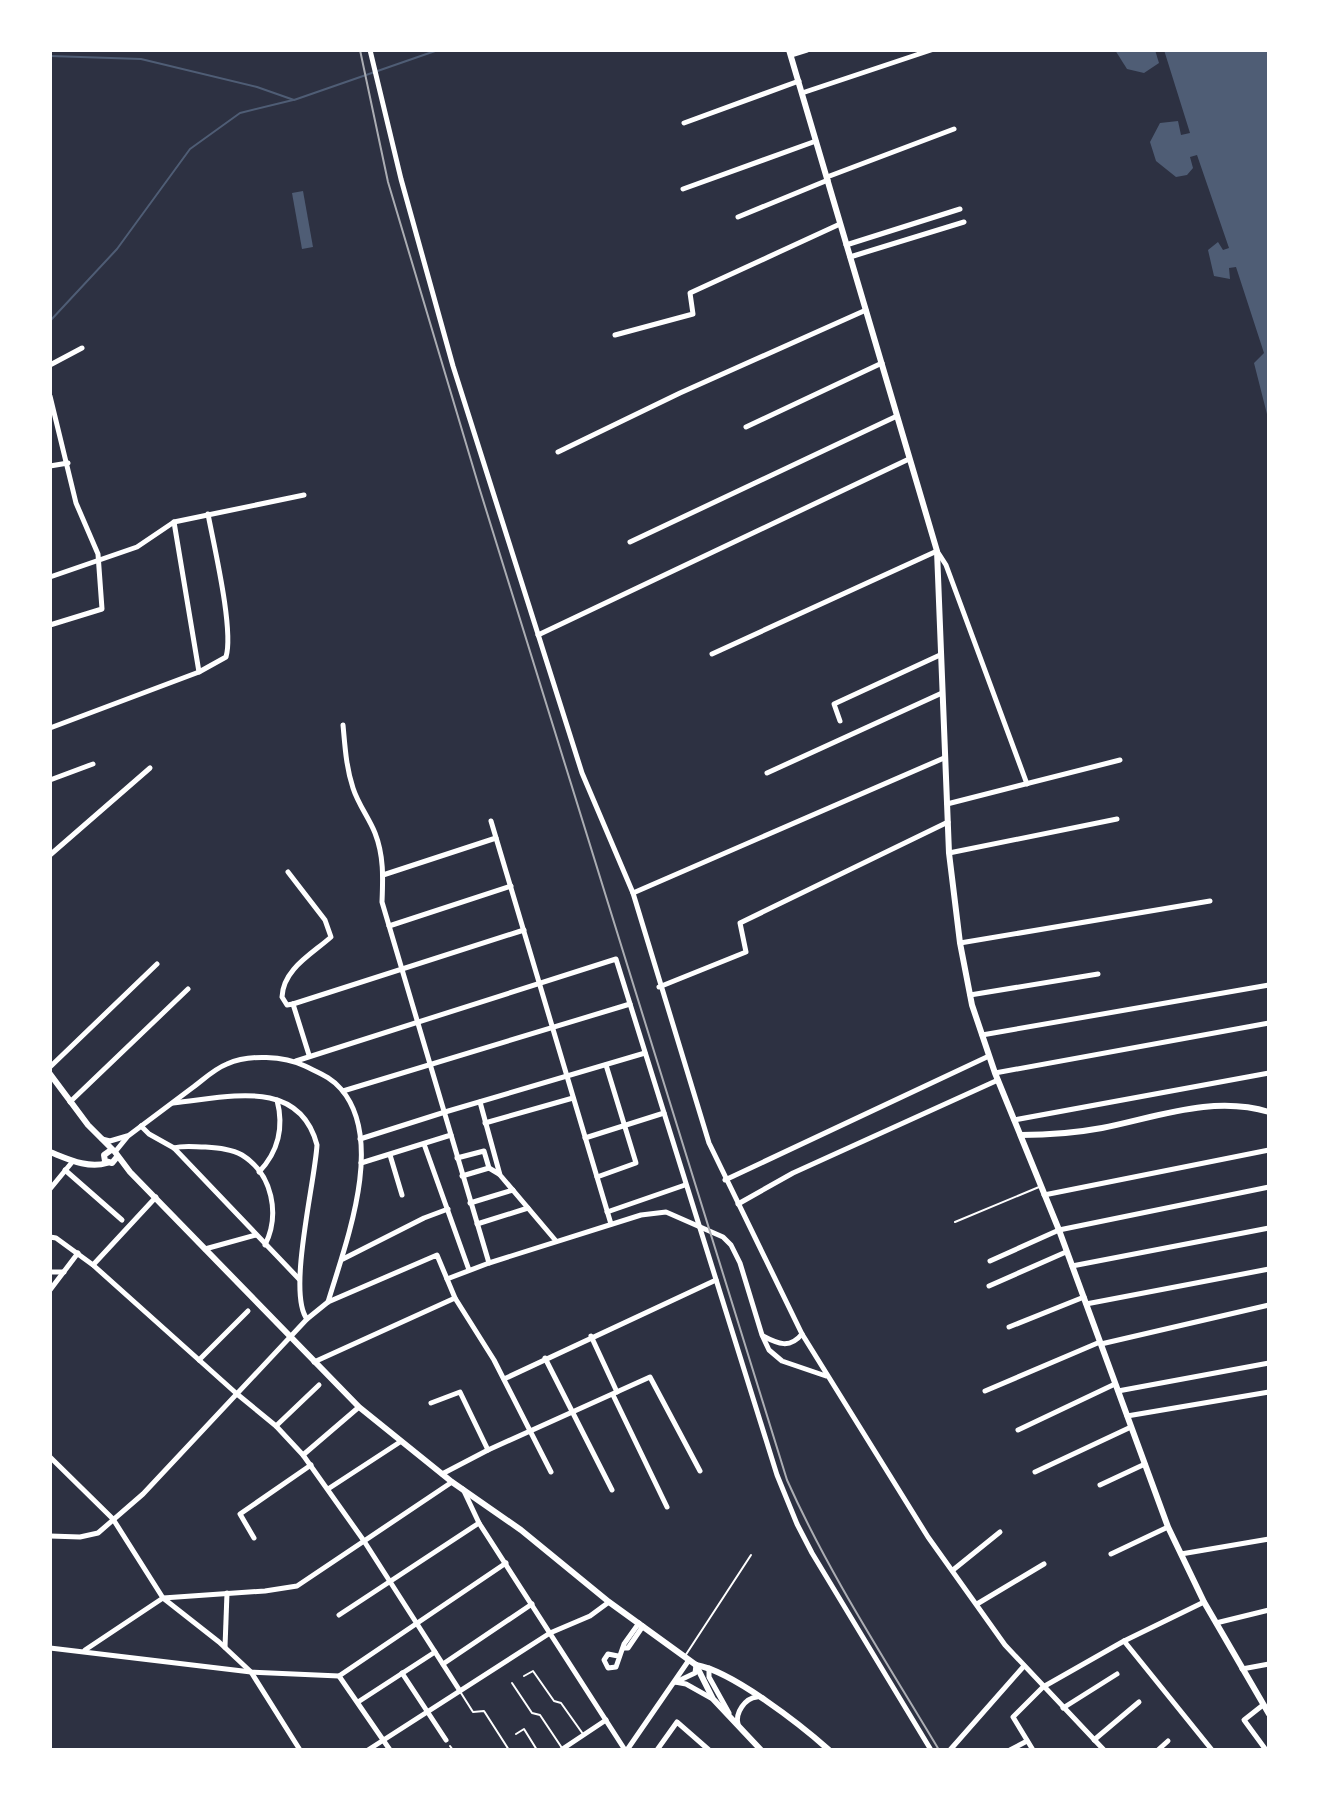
<svg xmlns="http://www.w3.org/2000/svg" width="1319" height="1800" font-family="'Fira Sans Condensed',sans-serif">
  <rect width="100%" height="100%" fill="#2d3142"/>
  <g fill="#4f5d75">
    <polygon points="1115,50 1155,50 1159,63 1144,73 1127,69"/>
    <polygon points="1164,50 1269,50 1269,422 1254,363 1264,353 1236,267 1229,268 1230,279 1214,276 1208,250 1218,242 1223,250 1229,248 1197,155 1190,157 1193,168 1187,175 1176,177 1156,161 1150,142 1160,123 1178,121 1181,135 1190,133"/>
    <polygon points="303,191 313,247 302,249 292,193"/>
  </g>
  <g fill="none" stroke-linecap="round" stroke-linejoin="round">
    <g stroke="#4f5d75" stroke-width="2">
      <polyline points="50,56 141,59 257,87 294,100 438,50"/>
      <polyline points="50,321 117,249 190,149 240,113 293,100"/>
    </g>
    <g stroke="#fff" stroke-width="2">
      <polyline points="955,1222 1039,1187"/>
      <polyline points="685,1656 751,1555"/>
      <polyline points="524,1676 533,1671 554,1701 561,1703 583,1734"/>
      <polyline points="512,1683 532,1713 540,1715 562,1748"/>
      <polyline points="461,1693 473,1712 484,1711 509,1750"/>
      <polyline points="516,1734 524,1729 537,1750"/>
      <polyline points="450,1746 453,1750"/>
    </g>
    <g stroke="#fff" stroke-width="5">
      <polyline points="370,50 401,179 453,366 582,773 633,893 709,1143 802,1334 928,1537 1005,1645 1104,1750"/>
      <polyline points="791,55 807,50"/>
      <polyline points="802,93 931,50"/>
      <polyline points="684,123 799,81"/>
      <polyline points="827,177 954,129"/>
      <polyline points="683,189 816,141"/>
      <polyline points="738,217 828,180"/>
      <polyline points="846,245 960,209"/>
      <polyline points="850,257 964,222"/>
      <polyline points="615,335 693,314 690,293 840,224"/>
      <polyline points="50,365 82,348"/>
      <polyline points="50,396 76,503 98,554 102,609 50,625"/>
      <polyline points="746,427 882,363"/>
      <polyline points="558,452 680,393 866,310"/>
      <polyline points="50,466 68,463"/>
      <polyline points="174,522 199,672"/>
      <polyline points="630,542 897,416"/>
      <polyline points="50,577 137,547 174,522 304,495"/>
      <polyline points="538,635 909,459"/>
      <polyline points="712,654 937,551 946,565 1027,784"/>
      <polyline points="840,721 834,704 940,655"/>
      <path d="M343 725C345 746 346 767 353 788 358 804 369 818 375 833 384 856 383 878 382 902L489 1263"/>
      <path d="M50 728 199 672 226 657C234 630 214 546 208 514"/>
      <polyline points="767,773 942,693"/>
      <polyline points="50,780 93,764"/>
      <polyline points="947,804 1120,760"/>
      <polyline points="491,821 611,1224"/>
      <polyline points="949,853 1117,819"/>
      <polyline points="50,855 150,768"/>
      <path d="M288 872 325 920 331 937C312 954 283 969 282 997L287 1005 293 1004"/>
      <polyline points="383,875 496,838"/>
      <polyline points="633,893 944,758"/>
      <polyline points="389,926 511,886"/>
      <polyline points="960,943 1210,901"/>
      <polyline points="659,987 746,952 740,923 948,822"/>
      <polyline points="970,995 1098,974"/>
      <polyline points="293,1004 524,930"/>
      <polyline points="293,1004 309,1055"/>
      <polyline points="982,1035 1269,985"/>
      <polyline points="296,1061 616,959 777,1475 797,1524 812,1553 931,1750"/>
      <polyline points="50,1067 157,964"/>
      <polyline points="995,1073 1269,1023"/>
      <polyline points="343,1091 630,1004"/>
      <polyline points="70,1102 188,989"/>
      <polyline points="480,1102 500,1175 556,1241"/>
      <path d="M173 1103C226 1098 299 1076 317 1145 315 1182 287 1293 307 1319"/>
      <polyline points="1014,1120 1269,1073"/>
      <polyline points="485,1123 573,1098"/>
      <polyline points="141,1126 149,1134 174,1148 299,1279"/>
      <polyline points="585,1138 664,1113"/>
      <polyline points="102,1139 110,1141 127,1136"/>
      <polyline points="360,1139 445,1112 645,1053"/>
      <polyline points="424,1144 469,1270"/>
      <path d="M174 1148C184 1145 195 1147 205 1147 218 1148 232 1149 242 1155 273 1174 280 1215 265 1245"/>
      <path d="M115 1152 128 1136C149 1120 171 1104 192 1088 203 1080 214 1069 227 1064 249 1054 284 1056 305 1066 319 1073 331 1077 341 1089 386 1141 345 1245 328 1302"/>
      <polyline points="390,1155 402,1195"/>
      <polyline points="457,1158 484,1151 489,1168 499,1174"/>
      <polyline points="361,1163 451,1135"/>
      <polyline points="65,1170 122,1220"/>
      <path d="M259 1172C278 1152 284 1127 277 1100"/>
      <polyline points="462,1176 489,1168"/>
      <polyline points="597,1177 636,1163 606,1065"/>
      <polyline points="725,1180 989,1056"/>
      <polyline points="50,1189 73,1161"/>
      <polyline points="1044,1195 1269,1150"/>
      <polyline points="470,1203 513,1190"/>
      <polyline points="738,1204 793,1173 998,1080"/>
      <polyline points="607,1212 685,1185"/>
      <polyline points="477,1224 528,1208"/>
      <polyline points="50,1237 56,1238 93,1265 237,1394 276,1426 303,1455 364,1541 460,1691"/>
      <polyline points="205,1249 256,1235"/>
      <polyline points="343,1259 424,1218 448,1209"/>
      <polyline points="990,1261 1059,1230 1269,1187"/>
      <polyline points="93,1265 156,1197"/>
      <polyline points="1072,1266 1269,1228"/>
      <polyline points="50,1272 64,1272"/>
      <polyline points="447,1279 489,1263 641,1215 666,1212 723,1237 731,1245 740,1263 762,1335 769,1350 782,1361 826,1376"/>
      <polyline points="989,1286 1066,1252"/>
      <polyline points="50,1290 78,1253"/>
      <polyline points="1086,1304 1269,1269"/>
      <polyline points="1009,1327 1084,1297"/>
      <polyline points="591,1336 617,1392"/>
      <path d="M763 1336C778 1344 790 1349 802 1334"/>
      <polyline points="1101,1344 1269,1305"/>
      <polyline points="545,1358 612,1490"/>
      <polyline points="199,1360 248,1311"/>
      <polyline points="314,1362 455,1298"/>
      <polyline points="504,1379 716,1280"/>
      <polyline points="985,1391 1100,1342"/>
      <polyline points="1118,1391 1269,1363"/>
      <polyline points="613,1395 667,1507"/>
      <polyline points="431,1403 460,1392 488,1450"/>
      <polyline points="1127,1416 1269,1392"/>
      <polyline points="276,1426 319,1385"/>
      <polyline points="1018,1430 1115,1384"/>
      <polyline points="303,1455 359,1407"/>
      <polyline points="50,1457 113,1519 163,1598 219,1642 251,1672 300,1750"/>
      <polyline points="1035,1472 1131,1427"/>
      <polyline points="442,1474 488,1450 650,1377 700,1471"/>
      <polyline points="1100,1485 1145,1464"/>
      <polyline points="328,1489 400,1442"/>
      <polyline points="463,1489 479,1523 625,1750"/>
      <polyline points="50,1536 80,1537 98,1533 143,1494 307,1319 328,1302 437,1255 455,1298 494,1360 551,1472"/>
      <polyline points="254,1538 240,1514 311,1465"/>
      <polyline points="1111,1554 1168,1527"/>
      <polyline points="1181,1554 1269,1539"/>
      <polyline points="953,1570 1000,1532"/>
      <polyline points="977,1604 1044,1564"/>
      <polyline points="339,1615 479,1523"/>
      <polyline points="1216,1623 1269,1610"/>
      <polyline points="1124,1641 1212,1750"/>
      <polyline points="225,1647 227,1593"/>
      <polyline points="50,1648 251,1672 339,1676 390,1750"/>
      <polyline points="624,1648 628,1648 643,1626"/>
      <polyline points="85,1650 163,1598 265,1591 297,1586 452,1482"/>
      <polyline points="618,1656 608,1654 604,1660 608,1668 616,1667 624,1644 639,1623"/>
      <polyline points="443,1664 532,1604"/>
      <polyline points="709,1668 709,1677 729,1713"/>
      <polyline points="1242,1669 1269,1664"/>
      <polyline points="402,1673 446,1740"/>
      <polyline points="339,1676 506,1563"/>
      <polyline points="675,1682 686,1684 711,1698"/>
      <polyline points="676,1682 695,1673 696,1665"/>
      <polyline points="358,1702 435,1652"/>
      <polyline points="1263,1705 1244,1720 1266,1750"/>
      <polyline points="1063,1708 1117,1674"/>
      <path d="M738 1724C735 1713 745 1698 757 1697"/>
      <polyline points="1094,1740 1139,1702"/>
      <polyline points="368,1750 550,1633 590,1616 609,1602"/>
      <polyline points="561,1750 606,1720"/>
      <polyline points="627,1750 689,1660"/>
      <polyline points="657,1750 677,1722 709,1750"/>
      <polyline points="950,1750 1024,1666"/>
      <polyline points="1010,1750 1027,1741"/>
      <polyline points="1033,1750 1013,1717 1043,1687 1124,1641 1204,1602"/>
      <polyline points="1158,1750 1168,1741"/>
    </g>
    <g stroke="#fff" stroke-width="6">
      <polyline points="789,50 937,551 949,853 960,943 972,1005 995,1073 1059,1230 1168,1527 1204,1602 1269,1714"/>
      <path d="M1021 1135C1048 1135 1075 1133 1102 1128 1157 1117 1213 1095 1269 1112"/>
      <path d="M50 1152C68 1159 88 1169 107 1163"/>
    </g>
    <g stroke="#fff" stroke-width="6">
      <polyline points="50,1074 88,1125 115,1152 130,1172 359,1407 452,1482 521,1530 609,1602 696,1665"/>
      <polyline points="111,1150 104,1155 105,1161 112,1163 117,1157"/>
      <path d="M696 1665C732 1671 801 1725 829 1750"/>
      <polyline points="696,1665 713,1699 761,1750"/>
    </g>
    <path stroke="#abadb3" stroke-width="2" d="M360 50 388 182 479 487 787 1480C829 1574 886 1661 939 1750"/>
  </g>
  <rect width="1319" height="1800" fill="none" stroke="#ffffff" stroke-width="104"/>
</svg>
